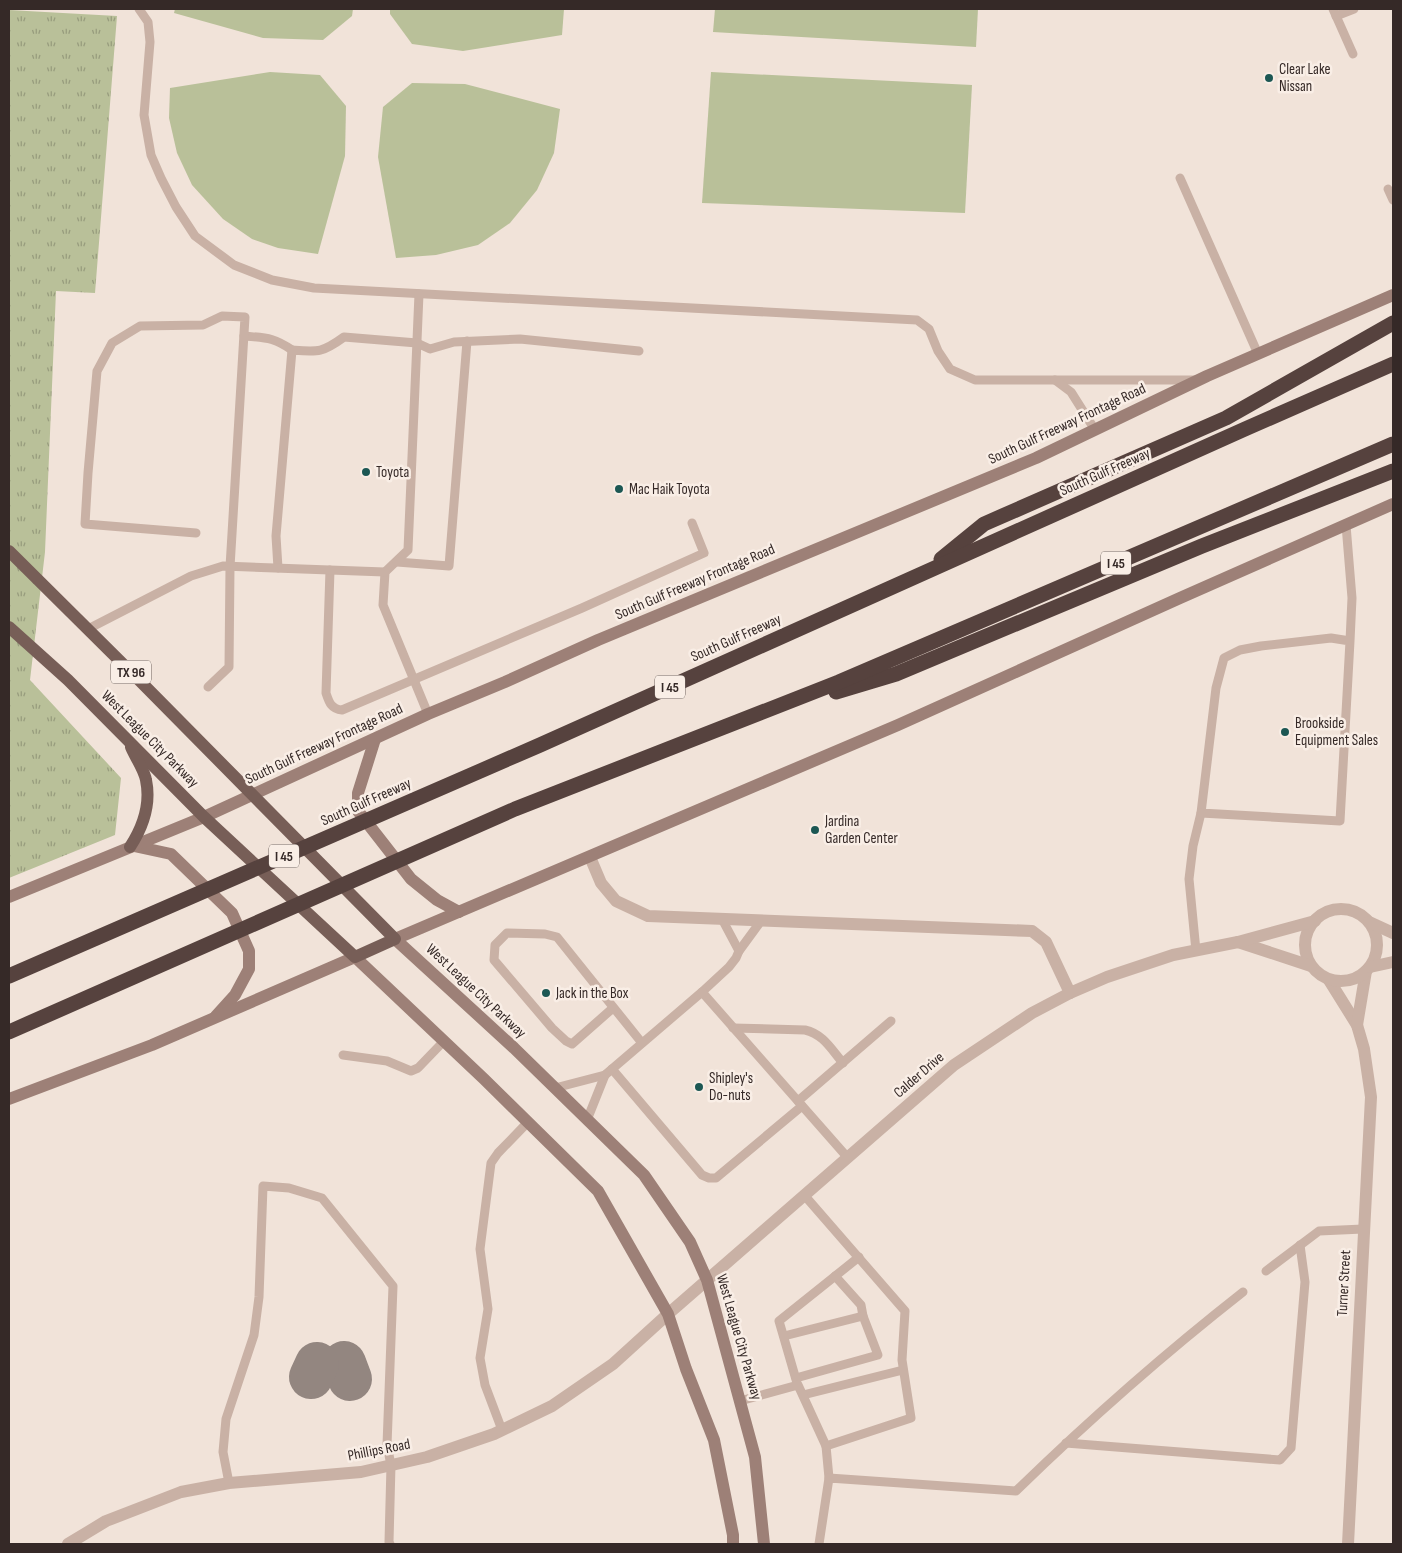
<svg xmlns="http://www.w3.org/2000/svg" width="1402" height="1553" font-family="'Sofia Sans Condensed',sans-serif">
  <defs>
    <pattern id="grass-tufts" width="24" height="20" patternUnits="userSpaceOnUse" patternTransform="scale(1.25)"><rect width="24" height="20" fill="#b9c099"/><path d="M3 7l-1-3M5 7V3M7 7l1-3M15 17l-1-3M17 17v-4M19 17l1-3" fill="none" stroke="#979c7d"/></pattern>
  </defs>
  <rect width="100%" height="100%" fill="#f1e3d9"/>
  <polygon fill="url(#grass-tufts)" points="9,10 117,16 95,293 56,291 45,552 30,680 121,778 115,835 9,878"/>
  <g fill="#b9c099">
    <polygon points="175,9 353,9 352,16 323,40 263,38 174,13"/>
    <polygon points="390,9 564,9 562,35 463,51 412,44 390,14"/>
    <polygon points="715,9 978,9 976,47 713,32"/>
    <polygon points="270,72 320,75 346,106 345,156 318,254 278,248 252,239 223,219 192,185 177,153 169,118 170,88"/>
    <polygon points="711,72 972,85 965,213 702,203"/>
    <polygon points="412,83 465,84 560,109 554,153 537,190 510,223 478,245 436,255 396,258 378,157 383,107"/>
  </g>
  <g fill="none" stroke-linecap="round" stroke-linejoin="round">
    <g stroke="#938680" stroke-width="44">
      <polyline points="344,1363 350,1379"/>
      <polyline points="311,1377 317,1364"/>
    </g>
    <g stroke="#c9b1a5" stroke-width="9">
      <polyline points="139,9 148,22 150,42 144,115 151,155 161,178 176,207 195,236 234,265 272,280 314,288 917,320 929,329 938,351 950,369 975,380 1196,380"/>
      <polyline points="1333,9 1353,54"/>
      <polyline points="1336,16 1354,9"/>
      <polyline points="1180,178 1258,354"/>
      <polyline points="1388,189 1393,200"/>
      <polyline points="419,294 408,550 385,572 383,605 428,714"/>
      <path d="M244 336C266 338 273 337 292 350"/>
      <polyline points="1055,380 1071,392 1095,430"/>
      <polyline points="1346,525 1352,598 1350,641 1331,638 1261,646 1240,650 1224,658 1216,688 1201,813 1340,821 1350,641"/>
      <polyline points="196,533 85,524 88,473 97,371 112,343 140,326 203,325 222,316 245,317 230,567 229,667 208,687"/>
      <polyline points="397,562 449,566 467,341"/>
      <path d="M278 568 276 536 292 350C318 352 322 353 344 337L417 343 430 349 454 342 520 339 639 351"/>
      <path d="M330 570 326 693C329 702 331 709 342 710L582 608 704 553 692 523"/>
      <polyline points="88,629 191,576 223,566 385,572"/>
      <polyline points="722,919 739,951"/>
      <polyline points="1196,951 1189,879 1193,846 1201,813"/>
      <polyline points="702,992 729,967 736,958 739,951 761,921"/>
      <polyline points="613,1008 572,1044 566,1041 552,1028 494,960 495,945 507,933 545,934 557,937 642,1043"/>
      <path d="M733 1028 805 1030C823 1034 831 1049 843 1063"/>
      <polyline points="343,1055 387,1061 411,1071 418,1068 444,1041"/>
      <polyline points="612,1069 702,1175 709,1178 716,1178 802,1106"/>
      <polyline points="555,1088 605,1075 702,992 848,1158"/>
      <polyline points="798,1101 891,1021"/>
      <polyline points="587,1120 605,1075"/>
      <polyline points="1266,1271 1319,1231 1363,1229"/>
      <polyline points="835,1276 861,1305 863,1316"/>
      <polyline points="784,1336 863,1316 878,1355 796,1378"/>
      <polyline points="797,1383 779,1321 859,1257"/>
      <polyline points="803,1395 903,1370"/>
      <polyline points="740,1401 798,1385 826,1446 911,1418 902,1360 905,1311 805,1196"/>
      <polyline points="502,1430 485,1385 480,1358 488,1309 480,1249 491,1163 498,1153 528,1122"/>
      <polyline points="1066,1443 1280,1460 1291,1448 1305,1282 1300,1245"/>
      <polyline points="826,1446 829,1478"/>
      <polyline points="229,1483 223,1452 226,1419 254,1335 259,1297 263,1186 289,1188 322,1198 393,1286 387,1445 391,1465 389,1542 390,1544"/>
      <path d="M819 1544 829 1478 1016 1491C1088 1421 1164 1354 1243 1292"/>
    </g>
    <g stroke="#c9b1a5" stroke-width="12">
      <polyline points="590,857 601,883 616,901 648,916 1032,931 1046,942 1070,993"/>
      <polyline points="1329,980 1357,1025 1364,1049 1371,1097 1348,1544"/>
      <polyline points="1357,1025 1366,971"/>
      <polyline points="68,1544 106,1521 181,1492 229,1483 361,1472 427,1457 494,1434 552,1406 613,1364 668,1314"/>
    </g>
    <g stroke="#c9b1a5" stroke-width="12">
      <circle cx="1341" cy="945" r="36"/>
      <polyline points="1369,922 1393,933"/>
      <polyline points="1238,942 1311,966"/>
      <polyline points="1370,967 1393,962"/>
      <polyline points="668,1314 954,1065 1032,1013 1070,993 1107,977 1173,955 1238,942 1315,921"/>
    </g>
    <g stroke="#9d8077" stroke-width="12">
      <polyline points="375,739 358,793 358,811 411,879 437,900 459,912"/>
      <polyline points="134,846 171,854 232,913 249,951 249,969 235,995 216,1016"/>
      <polyline points="9,897 204,817 428,714 505,682 598,640 1036,458 1207,376 1393,295"/>
      <polyline points="9,1099 152,1045 355,957 484,1079 598,1191 668,1314 686,1369 714,1440 733,1535 733,1544"/>
      <polyline points="764,1544 755,1457 707,1280 690,1242 644,1175 514,1048 395,939 898,725 1180,598 1393,504"/>
    </g>
    <g stroke="#775e57" stroke-width="12">
      <polyline points="9,551 139,680 395,939 355,957 204,817 68,680 9,627"/>
      <path d="M130 847C143 827 151 804 146 780 144 769 135 757 131 747"/>
    </g>
    <g stroke="#56423e" stroke-width="15">
      <polyline points="941,559 984,524 1226,418 1393,323"/>
      <polyline points="836,692 896,674 1202,546 1393,471"/>
      <polyline points="9,976 540,745 1245,429 1393,364"/>
      <polyline points="9,1032 515,809 839,682 1393,444"/>
    </g>
  </g>
  <g fill="#1c5753" stroke="#f9eee6" stroke-width="2">
    <circle cx="1269" cy="78" r="5"/>
    <circle cx="366" cy="472" r="5"/>
    <circle cx="619" cy="489" r="5"/>
    <circle cx="1285" cy="732" r="5"/>
    <circle cx="815" cy="830" r="5"/>
    <circle cx="546" cy="993" r="5"/>
    <circle cx="699" cy="1087" r="5"/>
  </g>
  <g text-anchor="middle" dominant-baseline="central" stroke-width="5" stroke-linejoin="round" paint-order="stroke">
    <g fill="#f9eee6" stroke="#706460" stroke-width="1">
      <rect x="1101" y="551.5" width="30" height="23" rx="4"/>
      <rect x="111" y="660.5" width="40" height="23" rx="4"/>
      <rect x="655" y="675.5" width="30" height="23" rx="4"/>
      <rect x="269" y="844.5" width="30" height="23" rx="4"/>
    </g>
    <g font-size="14" font-weight="bold" fill="#352927">
      <text x="1116" y="563">I 45</text>
      <text x="131" y="672">TX 96</text>
      <text x="670" y="687">I 45</text>
      <text x="284" y="856">I 45</text>
    </g>
    <g font-size="15" fill="#352927" stroke="#f9eee6" text-anchor="start">
      <text x="1279" y="69">Clear Lake<tspan x="1279" dy="17">Nissan</tspan></text>
      <text x="376" y="472">Toyota</text>
      <text x="629" y="489">Mac Haik Toyota</text>
      <text x="1295" y="723">Brookside<tspan x="1295" dy="17">Equipment Sales</tspan></text>
      <text x="825" y="821">Jardina<tspan x="825" dy="17">Garden Center</tspan></text>
      <text x="556" y="993">Jack in the Box</text>
      <text x="709" y="1078">Shipley's<tspan x="709" dy="17">Do-nuts</tspan></text>
    </g>
    <g font-size="15" fill="#352927" stroke="#f9eee6">
      <text transform="translate(1067 424) rotate(-25)">South Gulf Freeway Frontage Road</text>
      <text transform="translate(1105 472) rotate(-24)">South Gulf Freeway</text>
      <text transform="translate(695 582) rotate(-23)">South Gulf Freeway Frontage Road</text>
      <text transform="translate(736 638) rotate(-24)">South Gulf Freeway</text>
      <text transform="translate(150 739) rotate(45)">West League City Parkway</text>
      <text transform="translate(324 744) rotate(-25)">South Gulf Freeway Frontage Road</text>
      <text transform="translate(366 802) rotate(-24)">South Gulf Freeway</text>
      <text transform="translate(476 991) rotate(43)">West League City Parkway</text>
      <text transform="translate(919 1075) rotate(-41)">Calder Drive</text>
      <text transform="translate(1344 1283) rotate(-87)">Turner Street</text>
      <text transform="translate(739 1337) rotate(74)">West League City Parkway</text>
      <text transform="translate(379 1450) rotate(-11)">Phillips Road</text>
    </g>
  </g>
  <rect width="1402" height="1553" fill="none" stroke="#352927" stroke-width="20"/>
</svg>
